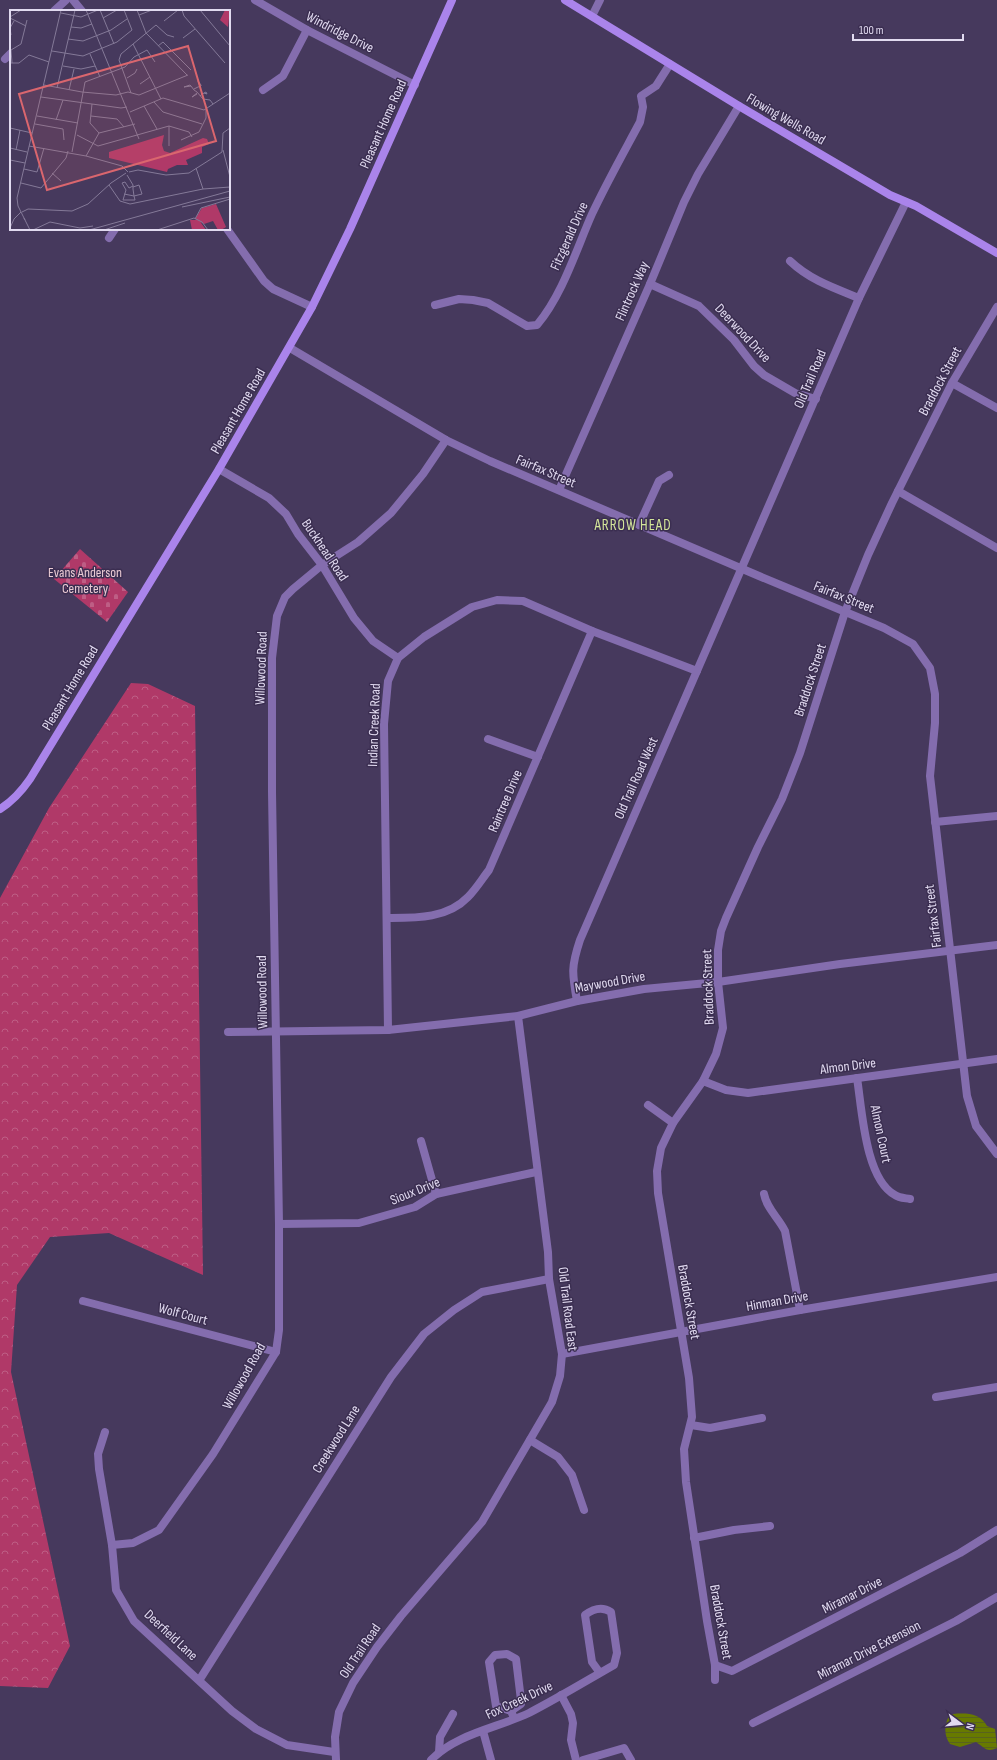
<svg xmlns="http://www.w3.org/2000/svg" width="997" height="1760" font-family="'Sofia Sans Condensed',sans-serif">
  <defs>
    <pattern id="forest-crowns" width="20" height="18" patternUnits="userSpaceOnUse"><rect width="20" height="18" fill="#b03968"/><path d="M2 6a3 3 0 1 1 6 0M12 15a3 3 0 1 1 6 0" fill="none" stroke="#be5e85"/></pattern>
    <pattern id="cemetery-stones" width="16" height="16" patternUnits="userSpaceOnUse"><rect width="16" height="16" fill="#b03968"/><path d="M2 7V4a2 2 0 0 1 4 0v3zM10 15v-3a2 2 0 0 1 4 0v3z" fill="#be5e85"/></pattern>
    <pattern id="water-rules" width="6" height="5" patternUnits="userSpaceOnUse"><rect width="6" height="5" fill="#677a00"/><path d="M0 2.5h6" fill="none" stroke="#59631d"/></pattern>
  </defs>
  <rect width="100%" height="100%" fill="#46395d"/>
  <polygon fill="url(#forest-crowns)" points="131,683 148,684 195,706 203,1275 109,1233 50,1237 17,1285 11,1372 70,1646 48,1688 0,1686 0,898 49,808"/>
  <polygon fill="url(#cemetery-stones)" points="80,549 128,592 107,622 54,579"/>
  <path fill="url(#water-rules)" d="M953 1714C967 1713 980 1713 987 1726L995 1729 997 1748C986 1753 984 1747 976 1742L960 1747 950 1744C944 1736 944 1725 949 1716Z"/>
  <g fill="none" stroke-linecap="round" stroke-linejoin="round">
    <g stroke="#846dae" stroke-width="8">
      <polyline points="73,0 82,11"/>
      <polyline points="255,0 307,30 415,85"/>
      <polyline points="54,11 66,0"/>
      <polyline points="592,16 600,0"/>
      <polyline points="5,59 11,53"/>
      <polyline points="263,90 283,76 307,30"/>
      <polyline points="227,229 264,281 273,289 312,307"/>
      <polyline points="109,238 115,229"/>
      <path d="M790 261C810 280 834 288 859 298"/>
      <polyline points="650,284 699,306 734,340 754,366 764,375 795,393 816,399"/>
      <path d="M435 305 459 299 473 300 488 303 527 326 537 325C563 294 576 250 592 214 607 182 624 152 640 122L643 107 641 96 656 86 670 64"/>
      <polyline points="290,348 446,440 490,461 759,576 884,628 913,644 930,668 935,694 935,723 930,776 967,1096 976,1126 997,1154"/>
      <polyline points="952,383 997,408"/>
      <polyline points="219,469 269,498 286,514 298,534 322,565 354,618 373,641 398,658"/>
      <polyline points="559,490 650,284 684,202 698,174 739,106"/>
      <polyline points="898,491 997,548"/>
      <polyline points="639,525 659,481 669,475"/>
      <polyline points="488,739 538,757"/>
      <polyline points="935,822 997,816"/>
      <path d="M387 918C415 918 447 919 468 897 476 889 482 879 489 870L592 631"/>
      <path d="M577 1001C572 973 571 967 580 940L859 298 906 202"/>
      <polyline points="388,1030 384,724 388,681 398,658 424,637 472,607 497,600 523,601 592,631 697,671"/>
      <polyline points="228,1032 388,1030 518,1016 577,1001 644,989 718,982 840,964 997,945"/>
      <path d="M857 1078C862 1109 865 1179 895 1195 899 1198 905 1198 910 1199"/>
      <polyline points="703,1081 726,1090 748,1093 997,1059"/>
      <polyline points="648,1105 673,1123"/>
      <polyline points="421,1141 436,1194"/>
      <path d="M764 1194C767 1209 778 1217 785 1231L800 1310"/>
      <polyline points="279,1224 359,1223 415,1207 436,1194 536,1172"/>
      <polyline points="83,1301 276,1352"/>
      <polyline points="562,1354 800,1310 997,1277"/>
      <polyline points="936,1397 997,1387"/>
      <polyline points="691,1425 710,1428 762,1418"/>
      <polyline points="105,1432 98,1454 99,1469 112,1545 116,1590 134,1621 232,1711 256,1729 287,1745 334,1752"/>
      <polyline points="530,1440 558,1457 572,1475 584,1510"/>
      <polyline points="694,1538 734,1530 770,1526"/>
      <polyline points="112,1545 133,1543 159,1530 213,1454 276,1352 279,1330 279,1224 272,792 272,658 277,616 285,597 293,589 322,565 358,542 391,513 423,474 446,440"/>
      <polyline points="715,1665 732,1671 960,1553 997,1530"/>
      <polyline points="200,1679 391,1377 424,1334 454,1310 482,1292 549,1279"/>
      <polyline points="715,1680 715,1665 707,1621 686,1482 684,1449 692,1417 689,1378 658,1193 657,1171 661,1148 673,1123 703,1081 716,1054 723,1028 718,982 718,950 721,931 726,918 758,847 782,799 800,753 845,612 868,555 892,503 952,383 997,307"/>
      <polyline points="561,1695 571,1714 573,1723 571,1740 576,1760"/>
      <polyline points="511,1711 521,1704 521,1700 516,1659 507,1654 495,1655 489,1662 496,1706 511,1711 514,1718"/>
      <polyline points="753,1723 956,1621 997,1597"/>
      <polyline points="483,1731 491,1760"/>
      <polyline points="439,1752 440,1737 453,1714"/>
      <polyline points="336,1760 335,1737 339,1712 353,1683 377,1647 401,1616 482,1522 552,1402 560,1376 562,1354 549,1279 548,1252 518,1016"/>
      <path d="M431 1760C456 1734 497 1728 529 1713 558 1698 586 1681 614 1665L617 1653 611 1612C602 1606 593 1609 585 1615L592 1662 600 1673"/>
      <polyline points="583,1760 624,1748 631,1760"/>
    </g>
    <g stroke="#aa84eb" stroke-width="8">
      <polyline points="565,0 739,106 890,195 916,206 997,253"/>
      <path d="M0 809C13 801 21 792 30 779L219 469 312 307 350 229 452 0"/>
    </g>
  </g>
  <g text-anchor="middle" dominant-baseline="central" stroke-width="3" stroke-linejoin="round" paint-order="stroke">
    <g font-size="14" fill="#e1daf0" stroke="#3b2e51">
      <text transform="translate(340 32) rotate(27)">Windridge Drive</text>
      <text transform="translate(786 119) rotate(30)">Flowing Wells Road</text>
      <text transform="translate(383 124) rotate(-66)">Pleasant Home Road</text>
      <text transform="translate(569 236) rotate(-66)">Fitzgerald Drive</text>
      <text transform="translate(632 291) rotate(-66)">Flintrock Way</text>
      <text transform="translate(743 333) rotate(47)">Deerwood Drive</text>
      <text transform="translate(810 379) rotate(-67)">Old Trail Road</text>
      <text transform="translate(940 381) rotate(-62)">Braddock Street</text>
      <text transform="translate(238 411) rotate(-60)">Pleasant Home Road</text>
      <text transform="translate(546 471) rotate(23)">Fairfax Street</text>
      <text transform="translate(325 550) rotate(56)">Buckhead Road</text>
      <text transform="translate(844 597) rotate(22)">Fairfax Street</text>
      <text transform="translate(261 668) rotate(-88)">Willowood Road</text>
      <text transform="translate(810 680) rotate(-72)">Braddock Street</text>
      <text transform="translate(70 688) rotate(-59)">Pleasant Home Road</text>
      <text transform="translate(374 725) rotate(-88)">Indian Creek Road</text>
      <text transform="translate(636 778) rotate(-66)">Old Trail Road West</text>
      <text transform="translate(505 801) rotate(-67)">Raintree Drive</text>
      <text transform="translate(933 916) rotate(-97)">Fairfax Street</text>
      <text transform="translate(610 982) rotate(-10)">Maywood Drive</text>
      <text transform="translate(708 987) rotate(-92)">Braddock Street</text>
      <text transform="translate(262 992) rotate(-91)">Willowood Road</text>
      <text transform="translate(848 1066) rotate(-7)">Almon Drive</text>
      <text transform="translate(881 1134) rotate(78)">Almon Court</text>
      <text transform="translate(415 1191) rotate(-22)">Sioux Drive</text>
      <text transform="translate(777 1301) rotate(-10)">Hinman Drive</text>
      <text transform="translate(689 1302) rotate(80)">Braddock Street</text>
      <text transform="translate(568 1309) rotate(83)">Old Trail Road East</text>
      <text transform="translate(183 1314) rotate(15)">Wolf Court</text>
      <text transform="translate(244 1376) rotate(-61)">Willowood Road</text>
      <text transform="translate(336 1439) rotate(-58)">Creekwood Lane</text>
      <text transform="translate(852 1595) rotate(-27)">Miramar Drive</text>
      <text transform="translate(721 1622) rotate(80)">Braddock Street</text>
      <text transform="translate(171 1635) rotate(43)">Deerfield Lane</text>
      <text transform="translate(869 1650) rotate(-27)">Miramar Drive Extension</text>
      <text transform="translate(360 1651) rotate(-56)">Old Trail Road</text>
      <text transform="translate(519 1700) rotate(-25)">Fox Creek Drive</text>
    </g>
    <g font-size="14" fill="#ebcbd4" stroke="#3b2e51">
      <text x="85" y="572">Evans Anderson<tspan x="85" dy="16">Cemetery</tspan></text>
    </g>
    <g font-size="15" letter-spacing="1" fill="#d3e59a" stroke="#3b2e51">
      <text x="633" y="525">ARROW HEAD</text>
    </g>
  </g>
  <g transform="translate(10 10)">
    <rect width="220" height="220" fill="#46395d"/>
    <path d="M215 0H220L218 17 210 10ZM154 125 152 135 154 141 160 143 193 128 197 129 199 134 192 137V143L176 150 178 155H167L158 159 157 162 99 148V142ZM206 194 216 217 211 220H208L203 211 194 214 185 209 192 198ZM180 210H189L196 220H182Z" fill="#b03968"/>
    <path fill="none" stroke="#847998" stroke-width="1" d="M76 0 129 129M90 0 104 34M127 0 136 23 177 65M172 0 174 6 215 53M190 0 220 36M51 3 71 7 88 0M129 5 142 0M0 7 11 0M0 8 16 16M93 8 107 0M154 11 168 0M61 17 71 18 82 14M1 25 0 18 4 11M173 28 185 19M58 29 73 31 101 20 117 9M123 34 151 89M148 36 153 32 181 60M1 40 11 34 17 10M1 40 2 53M42 41 73 46 107 32 122 20 114 0M80 44 90 67M0 53H9L19 45 39 52M53 56 71 59 85 56M117 68 125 63 127 59M130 74 140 67M34 75 72 82 106 85 118 82 129 85 178 65M181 76 174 77 180 75 181 76 184 80 187 82 193 89 200 90 203 94M47 78 65 0M184 79 188 77 191 76V75L188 71 190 76M59 80 64 59M121 83 109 50 111 44 146 15 157 25 164 27M187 84 182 87 187 83M190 86 191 85 194 83 196 82 197 84 194 83M31 87 111 98 117 97M144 92 153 102 192 114M82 94 80 113 89 123 125 114M134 96 147 119M120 102 153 88 194 100 220 83M27 106 68 113M81 106 107 109 114 117M46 110 53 90M25 114 53 119 54 130M159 116V136M0 118 22 123M67 125 88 136 159 116 179 122 182 127M171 130 189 122 196 108V99M19 136 76 146 112 156 118 162M0 138 17 142M6 140 10 120M213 140 220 167M62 142 75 72 115 57 124 47 137 40 145 52M76 146 89 123M0 150 15 153M186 158 193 179M14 159 27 162 34 138M119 162 128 160 156 165 179 163 212 142 213 123 220 118M42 163 51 171M117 165 123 175V179L124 186 125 190H113L116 180 112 173 115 172 119 178 123 176M11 173 31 178 56 148 58 141M99 175 110 191 120 194 193 179 220 177M114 184 124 186 132 184 129 175 123 177M172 197 220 187M12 202 18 199 62 201 78 194 101 173 116 163M14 208 20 220M185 209 191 198 220 189M15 210 8 196 7 188 51 0M0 218 4 209 11 202M23 220 40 212 70 218 83 216M79 220 220 181M94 220 115 213M147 220 184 208 192 212 198 220"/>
    <path fill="#da666e" fill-opacity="0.15" stroke="#da666e" stroke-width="2" d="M178 36 206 131 37 180 9 84Z"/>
    <rect width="220" height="220" fill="none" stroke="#e1daf0" stroke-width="2"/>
  </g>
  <g transform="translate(961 1724) rotate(106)" stroke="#3b2e51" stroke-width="3" paint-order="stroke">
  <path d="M0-3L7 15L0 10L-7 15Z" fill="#e1daf0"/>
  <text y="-6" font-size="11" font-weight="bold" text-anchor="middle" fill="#e1daf0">N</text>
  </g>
  <path d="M853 34v6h110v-6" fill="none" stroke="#e1daf0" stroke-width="2"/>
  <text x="859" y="34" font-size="12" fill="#e1daf0" stroke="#3b2e51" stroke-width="3" paint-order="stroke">100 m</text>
</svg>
